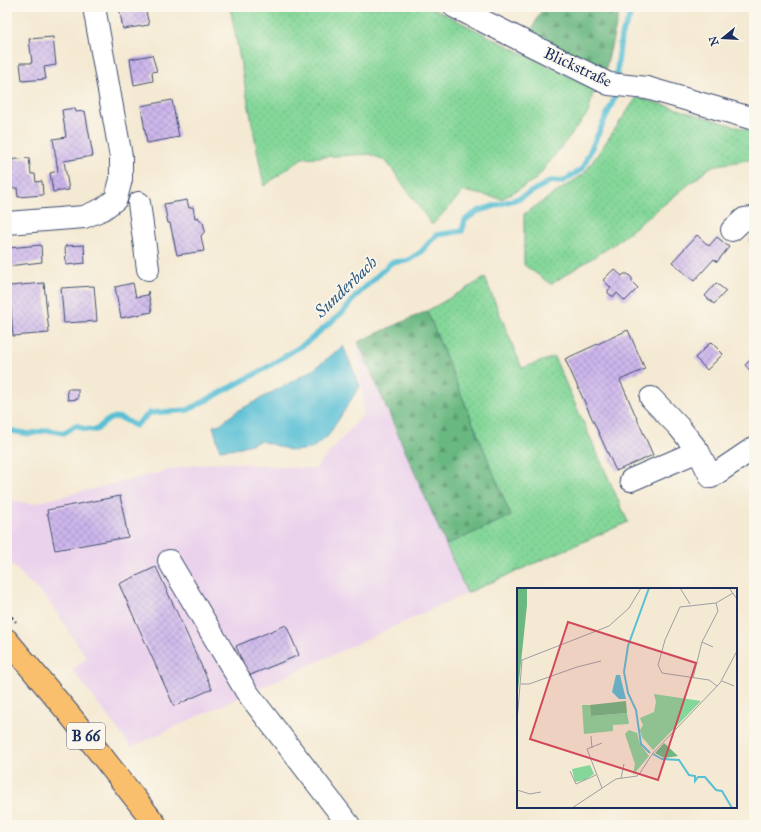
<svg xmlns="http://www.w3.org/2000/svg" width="761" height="832" font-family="'IM FELL Great Primer',serif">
  <defs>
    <pattern id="green-dots" width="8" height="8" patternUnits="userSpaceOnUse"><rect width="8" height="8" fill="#84d799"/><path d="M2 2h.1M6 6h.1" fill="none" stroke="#71b986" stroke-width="1.8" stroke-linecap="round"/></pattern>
    <pattern id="forest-firs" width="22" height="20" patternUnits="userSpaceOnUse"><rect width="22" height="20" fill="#6bb881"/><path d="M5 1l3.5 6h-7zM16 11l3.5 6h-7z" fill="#57966d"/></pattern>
    <pattern id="building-cross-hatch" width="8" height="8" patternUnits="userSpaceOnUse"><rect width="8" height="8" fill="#cdb6ec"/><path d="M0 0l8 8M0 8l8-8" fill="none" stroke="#a694c2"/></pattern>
  </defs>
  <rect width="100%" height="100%" fill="#fbf7ec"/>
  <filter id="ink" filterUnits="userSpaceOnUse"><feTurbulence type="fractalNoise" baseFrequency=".025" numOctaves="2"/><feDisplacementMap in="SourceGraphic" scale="8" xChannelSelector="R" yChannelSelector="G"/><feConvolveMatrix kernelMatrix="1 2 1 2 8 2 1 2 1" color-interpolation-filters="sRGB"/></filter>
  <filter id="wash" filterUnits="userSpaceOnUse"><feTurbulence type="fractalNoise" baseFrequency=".012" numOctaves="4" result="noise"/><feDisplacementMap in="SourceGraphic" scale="16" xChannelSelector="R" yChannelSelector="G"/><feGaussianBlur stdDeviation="0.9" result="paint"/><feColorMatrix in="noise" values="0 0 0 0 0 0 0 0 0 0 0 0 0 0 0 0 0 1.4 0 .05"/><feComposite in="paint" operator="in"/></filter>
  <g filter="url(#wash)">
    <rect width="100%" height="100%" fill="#f4e9d2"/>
    <polygon fill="#ead1ec" points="358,342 467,593 131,747 72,669 87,658 49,601 7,560 7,499 31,504 182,467 222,462 315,469 364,414"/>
    <g fill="url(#green-dots)" stroke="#50837c">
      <polygon points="230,7 430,7 594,89 588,113 536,179 502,199 464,191 432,225 387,162 370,154 302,158 264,186"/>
      <polygon points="637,97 748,130 754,135 754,159 712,166 613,245 551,284 524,265 524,214 584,174"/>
      <polygon points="485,278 522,368 554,357 628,522 467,593 446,545 511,516 427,311"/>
    </g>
    <g fill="url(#forest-firs)" stroke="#437470">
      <polygon points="543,7 619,7 620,9 605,72 529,35"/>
      <polygon points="427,311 511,516 446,545 358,342"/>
    </g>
    <polygon fill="#58bfd5" stroke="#3a779a" points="343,346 360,386 328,436 311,449 293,451 261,441 237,448 220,450 213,426 220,424 236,412 313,370"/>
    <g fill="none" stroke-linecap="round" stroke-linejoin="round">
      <g stroke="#58bfd5" stroke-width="5.5">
        <polyline points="616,80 621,36 630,17 622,7"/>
        <path d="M7 430 29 434 48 430 64 433 76 425 84 429 96 430C112 416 115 412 135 426L150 413 188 410 261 371 306 343 343 312 358 294 392 262 407 261 421 252 436 235 462 231 465 220 478 211 520 198 551 181 562 182 582 169 615 97V89"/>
      </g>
    </g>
    <g id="blocks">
      <g fill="url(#building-cross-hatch)">
        <polygon points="119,7 145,7 149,25 123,29"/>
        <polygon points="53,37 56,65 44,67 46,79 22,81 20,63 32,63 29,39"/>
        <polygon points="152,55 157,71 152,72 153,81 134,85 130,59"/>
        <polygon points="172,100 179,137 147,143 141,106"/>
        <polygon points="75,108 76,112 85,111 93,156 64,161 69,190 53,192 50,173 58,171 53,139 66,137 62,110"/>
        <polygon points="29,158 31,174 35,174 36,182 42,181 43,195 18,197 17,188 7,189 7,160"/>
        <polygon points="187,200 189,208 193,207 195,218 198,217 199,219 203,222 205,231 201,236 204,251 177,255 170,223 168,223 164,204"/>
        <polygon points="697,235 709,246 717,237 729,247 717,262 714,259 694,281 672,262"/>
        <polygon points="754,235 754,246 749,240"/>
        <polygon points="41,245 42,262 8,266 7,248"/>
        <polygon points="84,245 85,263 66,265 65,246"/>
        <polygon points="614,269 622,276 624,274 628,274 632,278 632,282 638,288 625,301 617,293 615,296 612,296 608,293 608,290 611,288 603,280"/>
        <polygon points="44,283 49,333 13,336 9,286"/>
        <polygon points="133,283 136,297 148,295 148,291 152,312 121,318 115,287"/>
        <polygon points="716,283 726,291 714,304 705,296"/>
        <polygon points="94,286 97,321 64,323 61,288"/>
        <polygon points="628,330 645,369 620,380 653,455 616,471 565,359"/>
        <polygon points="711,342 723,354 707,370 695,358"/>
        <polygon points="754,356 754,375 745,365"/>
        <polygon points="67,389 78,389 78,399 68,400"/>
        <polygon points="120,496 128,537 55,550 47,510"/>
        <polygon points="156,567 212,689 174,706 119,584"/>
        <polygon points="286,625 299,655 248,676 236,646"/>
      </g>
    </g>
  </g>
  <g filter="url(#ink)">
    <use href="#blocks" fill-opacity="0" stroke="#3c4b6f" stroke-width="1"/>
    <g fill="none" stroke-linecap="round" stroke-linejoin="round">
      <defs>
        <g id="minor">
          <polyline points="455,7 609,84 647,88 754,119"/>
          <polyline points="139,203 148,269"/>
          <polyline points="7,223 84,217 103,209 116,199 121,179 121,157 94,7"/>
          <polyline points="732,230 744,219 754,218"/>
          <polyline points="651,398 679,427 698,451 711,477 754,448"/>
          <polyline points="631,480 698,451"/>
          <polyline points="169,561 246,691 349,825"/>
        </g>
        <polyline id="major" points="7,640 69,714 156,825"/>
      </defs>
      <use href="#minor" stroke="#3c4b6f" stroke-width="24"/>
      <use href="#major" stroke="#3c4b6f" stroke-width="24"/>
      <polyline stroke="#3c4b6f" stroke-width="2.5" stroke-dasharray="3 3" stroke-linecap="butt" points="7,612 16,622"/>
      <use href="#minor" stroke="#fff" stroke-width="22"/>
      <use href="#major" stroke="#f9bf6d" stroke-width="22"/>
    </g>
  </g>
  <g text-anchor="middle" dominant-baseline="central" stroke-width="3.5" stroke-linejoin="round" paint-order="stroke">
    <rect fill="#fbf7ec" stroke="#5e6b89" stroke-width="1" x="67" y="723" width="38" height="26" rx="3"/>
    <g font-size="15" font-weight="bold" fill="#1b2f5e">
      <text x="86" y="736">B 66</text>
    </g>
    <g font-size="16" fill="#1b2f5e" stroke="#fbf7ec">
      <text transform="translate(578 67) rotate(25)">Blickstraße</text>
    </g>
    <g font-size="17" font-style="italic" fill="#2d5a82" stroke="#fbf7ec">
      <text transform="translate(346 287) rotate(-44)">Sunderbach</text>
    </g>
  </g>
  <g transform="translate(517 588)">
    <rect width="220" height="220" fill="#f4e9d2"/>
    <path d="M137 106 184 113 136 162 125 149 123 142 126 137 123 130 137 124 139 114ZM65 117H73L74 128 110 125 112 136 96 137V143L67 146ZM112 142 120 145 123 156 132 168 116 187 118 176 108 146ZM73 177 77 186 68 192 58 194 55 181Z" fill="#84d799"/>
    <path d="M0 0H10V17L0 112ZM109 113 110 125 74 128 73 117ZM147 155 161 168 147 170 138 165Z" fill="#6bb881"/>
    <path d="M99 87H103L109 111H102L95 104Z" fill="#58bfd5"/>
    <path fill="none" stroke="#58bfd5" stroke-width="2" d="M132 0 111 58 107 84 111 105 119 122 124 156 133 165M136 166 145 171 162 172 172 187 178 188V193L181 189H188L199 202 205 203 215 220"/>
    <path fill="none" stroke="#9d9fa4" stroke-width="1" d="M163 0 173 16M212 0 220 11M185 54 196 59M0 74 92 38 112 20 124 0M176 90 185 54 201 23 199 15M205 93 217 98M4 96H12L60 79 84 73M200 98 192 92 145 85 141 77 148 52 163 19 199 15 216 5M0 134 5 72M74 148 75 160M53 183 59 196 79 187M104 190 107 176M85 200 70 161 85 155M0 202 13 206 24 204M55 220 99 191 120 188 123 185 136 165 203 95 220 63"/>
    <path fill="#d1495b" fill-opacity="0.15" stroke="#d1495b" stroke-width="2" d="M51 34 179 75 141 192 13 151Z"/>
    <rect width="220" height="220" fill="none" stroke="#1b2f5e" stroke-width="2"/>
  </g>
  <rect width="761" height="832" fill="none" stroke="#fbf7ec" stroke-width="24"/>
  <g transform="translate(723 38) rotate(252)" stroke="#fbf7ec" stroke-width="3" paint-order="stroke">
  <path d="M0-3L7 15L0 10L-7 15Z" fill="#1b2f5e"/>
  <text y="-6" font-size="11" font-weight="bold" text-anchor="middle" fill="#1b2f5e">N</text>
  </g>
</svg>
